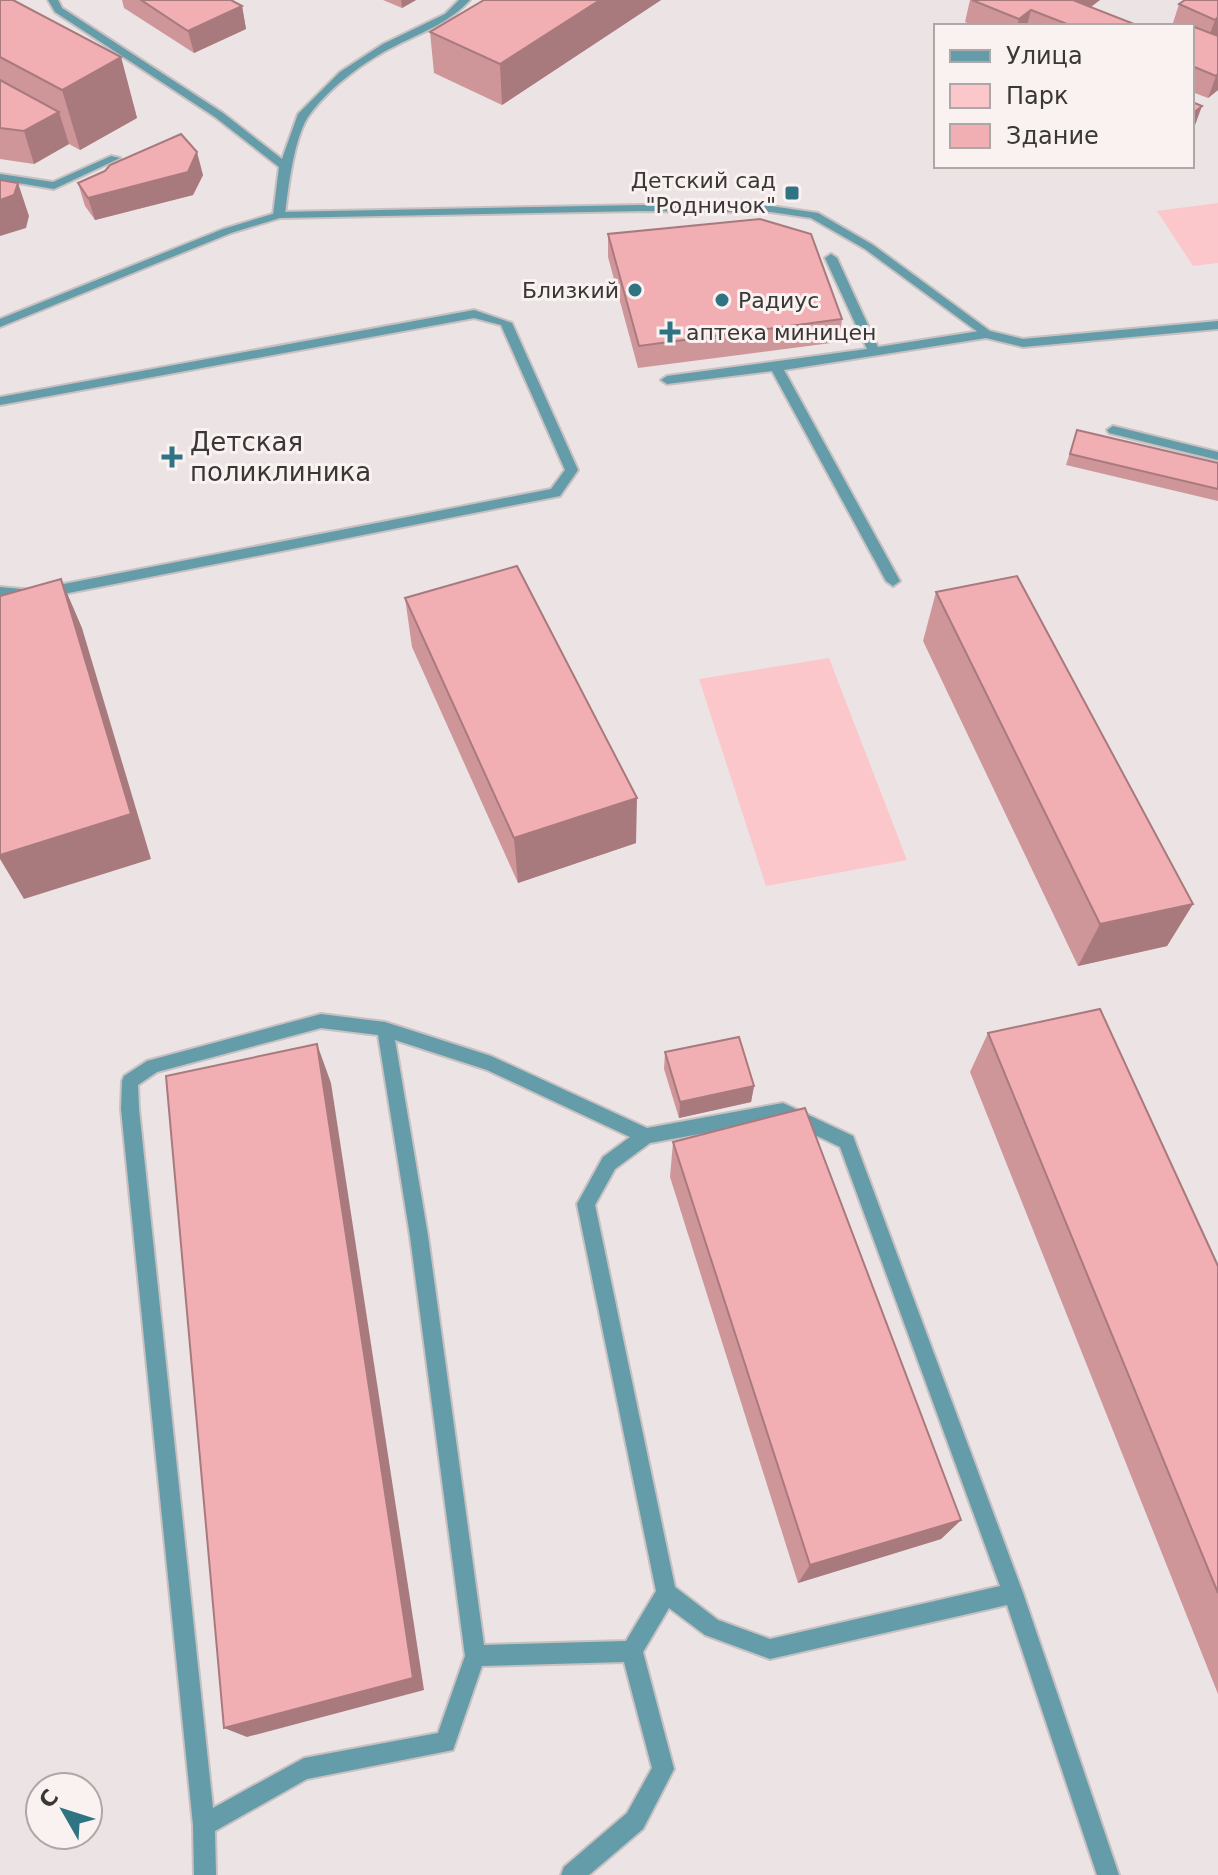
<svg xmlns="http://www.w3.org/2000/svg" width="1218" height="1875" font-family="'DejaVu Sans',sans-serif">
  <rect width="100%" height="100%" fill="#ece3e4"/>
  <g fill="#fbc7ca">
    <polygon points="1218,203 1218,263 1193,266 1157,211"/>
    <polygon points="829,658 907,860 766,886 699,679"/>
  </g>
  <g fill="none" stroke-linecap="round" stroke-linejoin="round">
    <defs>
      <g id="service">
        <path d="M48 0H58L62 8 223 113 282 159 298 114 340 72 383 44 445 14 459 0H470C450 22 423 32 397 45 366 60 331 86 310 114 294 135 288 189 285 215L279 218 273 215 279 167 215 117 55 12Z"/>
        <polygon points="111,156 120,158 54,189 0,180 0,174 53,182"/>
        <polygon points="831,254 837,258 878,347 986,330 992,334 986,338 784,370 900,581 893,586 886,581 772,371 667,384 661,380 667,376 867,349 825,258"/>
        <polygon points="474,310 512,323 578,470 560,496 33,600 0,597 0,587 33,590 551,489 565,470 501,325 474,318 0,405 0,397"/>
        <polygon points="1113,426 1218,452 1218,460 1109,433 1107,430"/>
        <path d="M321 1014 385 1022 491 1056 647 1128 783 1103 853 1136 1023 1593 1119 1875H1097L1007 1605 770 1659 705 1635 669 1608 643 1652 674 1769 643 1829 589 1875H561L564 1867 627 1813 652 1768 624 1662 482 1666 453 1750 307 1779 215 1831 216 1875H194L193 1825 121 1109 122 1081 124 1076 147 1061ZM321 1028 378 1035 410 1236 465 1656 438 1733 304 1758 213 1808 139 1109 138 1085 157 1072ZM395 1040 487 1070 630 1137 603 1157 577 1204 656 1591 626 1641 484 1645 428 1236ZM782 1119 840 1147 1000 1586 770 1639 718 1620 675 1587 595 1205 615 1169 650 1143Z"/>
      </g>
      <polygon id="minor" points="641,205 771,206 818,213 873,245 990,331 1023,339 1218,321 1218,329 1023,347 986,338 865,249 811,218 771,212 641,211 280,218 231,233 0,327 0,319 223,229 279,212"/>
    </defs>
    <use href="#service" stroke="#c8c1c1" stroke-width="4"/>
    <use href="#minor" stroke="#c8c1c1" stroke-width="4"/>
    <use href="#service" fill="#649caa" fill-rule="evenodd"/>
    <use href="#minor" fill="#649caa" fill-rule="evenodd"/>
  </g>
  <g fill="#cf969a">
    <polygon points="0,0 121,57 137,118 80,150 69,144 34,164 0,159"/>
    <polygon points="122,0 231,0 242,6 246,29 194,53 124,8"/>
    <polygon points="383,0 416,0 402,8"/>
    <polygon points="484,0 661,0 502,105 434,73 430,32"/>
    <polygon points="970,0 1100,0 1091,7 1139,26 976,26 965,22"/>
    <polygon points="1218,0 1218,35 1217,36 1218,90 1208,98 1192,92 1192,26 1172,26 1179,4"/>
    <polygon points="203,175 193,195 95,220 85,206 78,183"/>
    <polygon points="608,234 842,319 839,342 638,368 608,257"/>
    <polygon points="1077,430 1218,463 1218,501 1066,465"/>
    <polygon points="936,592 1193,904 1167,946 1078,966 923,641"/>
    <polygon points="405,598 636,843 518,883 412,647"/>
    <polygon points="988,1033 1218,1266 1218,1694 970,1072"/>
    <polygon points="665,1052 754,1086 751,1102 679,1118 664,1069"/>
    <polygon points="673,1142 961,1520 941,1539 798,1583 670,1177"/>
  </g>
  <g fill="#a97a7d">
    <polygon points="401,0 416,0 402,8"/>
    <polygon points="600,0 661,0 502,105 500,64"/>
    <polygon points="1076,0 1100,0 1069,23"/>
    <polygon points="242,6 246,29 194,53 188,31"/>
    <polygon points="1031,10 1027,26 1017,26 1019,19"/>
    <polygon points="1218,17 1218,35 1207,42 1215,20"/>
    <polygon points="121,57 137,118 80,150 62,90"/>
    <polygon points="1218,74 1218,90 1208,98 1216,76"/>
    <polygon points="1202,106 1194,128 1192,130 1192,114"/>
    <polygon points="59,112 69,144 34,164 24,131"/>
    <polygon points="197,152 203,175 193,195 95,220 88,198"/>
    <polygon points="18,183 29,216 26,228 0,236 0,200"/>
    <polygon points="61,579 82,628 151,859 24,899 0,859 0,855"/>
    <polygon points="637,798 636,843 518,883 514,838"/>
    <polygon points="1193,904 1167,946 1078,966 1100,924"/>
    <polygon points="317,1044 331,1083 424,1690 247,1737 224,1728"/>
    <polygon points="754,1086 751,1102 679,1118 680,1102"/>
    <polygon points="961,1520 941,1539 798,1583 810,1565"/>
  </g>
  <g fill="#f1aeb3" stroke="#a97a7d" stroke-width="2">
    <polygon points="0,0 13,0 121,57 62,90 0,57"/>
    <polygon points="141,0 231,0 242,6 188,31"/>
    <polygon points="484,0 600,0 500,64 430,32"/>
    <polygon points="972,0 1076,0 1075,1 1139,26 1072,26 1031,10 1019,19"/>
    <polygon points="1185,0 1218,0 1218,17 1215,20 1179,4"/>
    <polygon points="1192,26 1218,36 1218,74 1216,76 1192,66"/>
    <polygon points="0,80 59,112 24,131 0,128"/>
    <polygon points="1192,102 1202,106 1192,114"/>
    <polygon points="181,134 197,152 188,172 88,198 78,183 105,171 110,165"/>
    <polygon points="0,180 18,183 14,195 0,200"/>
    <polygon points="760,219 811,234 842,319 639,346 608,234"/>
    <polygon points="1077,430 1218,463 1218,489 1070,454"/>
    <polygon points="517,566 637,798 514,838 405,598"/>
    <polygon points="1017,576 1193,904 1100,924 936,592"/>
    <polygon points="61,579 131,814 0,855 0,596"/>
    <polygon points="1100,1009 1218,1266 1218,1593 988,1033"/>
    <polygon points="739,1037 754,1086 680,1102 665,1052"/>
    <polygon points="317,1044 413,1678 224,1728 166,1076"/>
    <polygon points="805,1108 961,1520 810,1565 673,1142"/>
  </g>
  <g fill="#307484" stroke="#faf1f1" stroke-width="3">
    <rect x="784" y="185" width="16" height="16" rx="4"/>
    <circle cx="635" cy="290" r="8"/>
    <circle cx="722" cy="300" r="8"/>
    <path d="M666 320h8v8h8v8h-8v8h-8v-8h-8v-8h8z"/>
    <path d="M168 445h8v8h8v8h-8v8h-8v-8h-8v-8h8z"/>
  </g>
  <g text-anchor="middle" dominant-baseline="central" stroke-width="6" stroke-linejoin="round" paint-order="stroke">
    <g font-size="22" fill="#3a3737" stroke="#faf1f1" text-anchor="end">
      <text x="776" y="180">Детский сад<tspan x="776" dy="25">"Родничок"</tspan></text>
      <text x="619" y="290">Близкий</text>
      <text x="738" y="300" text-anchor="start">Радиус</text>
      <text x="686" y="332" text-anchor="start">аптека миницен</text>
    </g>
    <g font-size="26" fill="#3a3737" stroke="#faf1f1" text-anchor="start">
      <text x="190" y="442">Детская<tspan x="190" dy="30">поликлиника</tspan></text>
    </g>
  </g>
  <rect x="934" y="24" width="260" height="144" fill="#faf1f1" stroke="#ada7a7" stroke-width="2"/>
  <rect x="950" y="50" width="40" height="12" fill="#649caa" stroke="#ada7a7" stroke-width="2"/>
  <text x="1006" y="64" font-size="24" fill="#3a3737">Улица</text>
  <rect x="950" y="84" width="40" height="24" fill="#fbc7ca" stroke="#ada7a7" stroke-width="2"/>
  <text x="1006" y="104" font-size="24" fill="#3a3737">Парк</text>
  <rect x="950" y="124" width="40" height="24" fill="#f1aeb3" stroke="#ada7a7" stroke-width="2"/>
  <text x="1006" y="144" font-size="24" fill="#3a3737">Здание</text>
  <g transform="translate(64 1811) rotate(309)"><circle r="38" fill="#faf1f1" stroke="#ada7a7" stroke-width="2"/>
  <path d="M0-6L14 30L0 20L-14 30Z" fill="#307484"/>
  <text y="-12" font-size="22" font-weight="bold" text-anchor="middle" fill="#3a3737">С</text>
  </g>
</svg>
